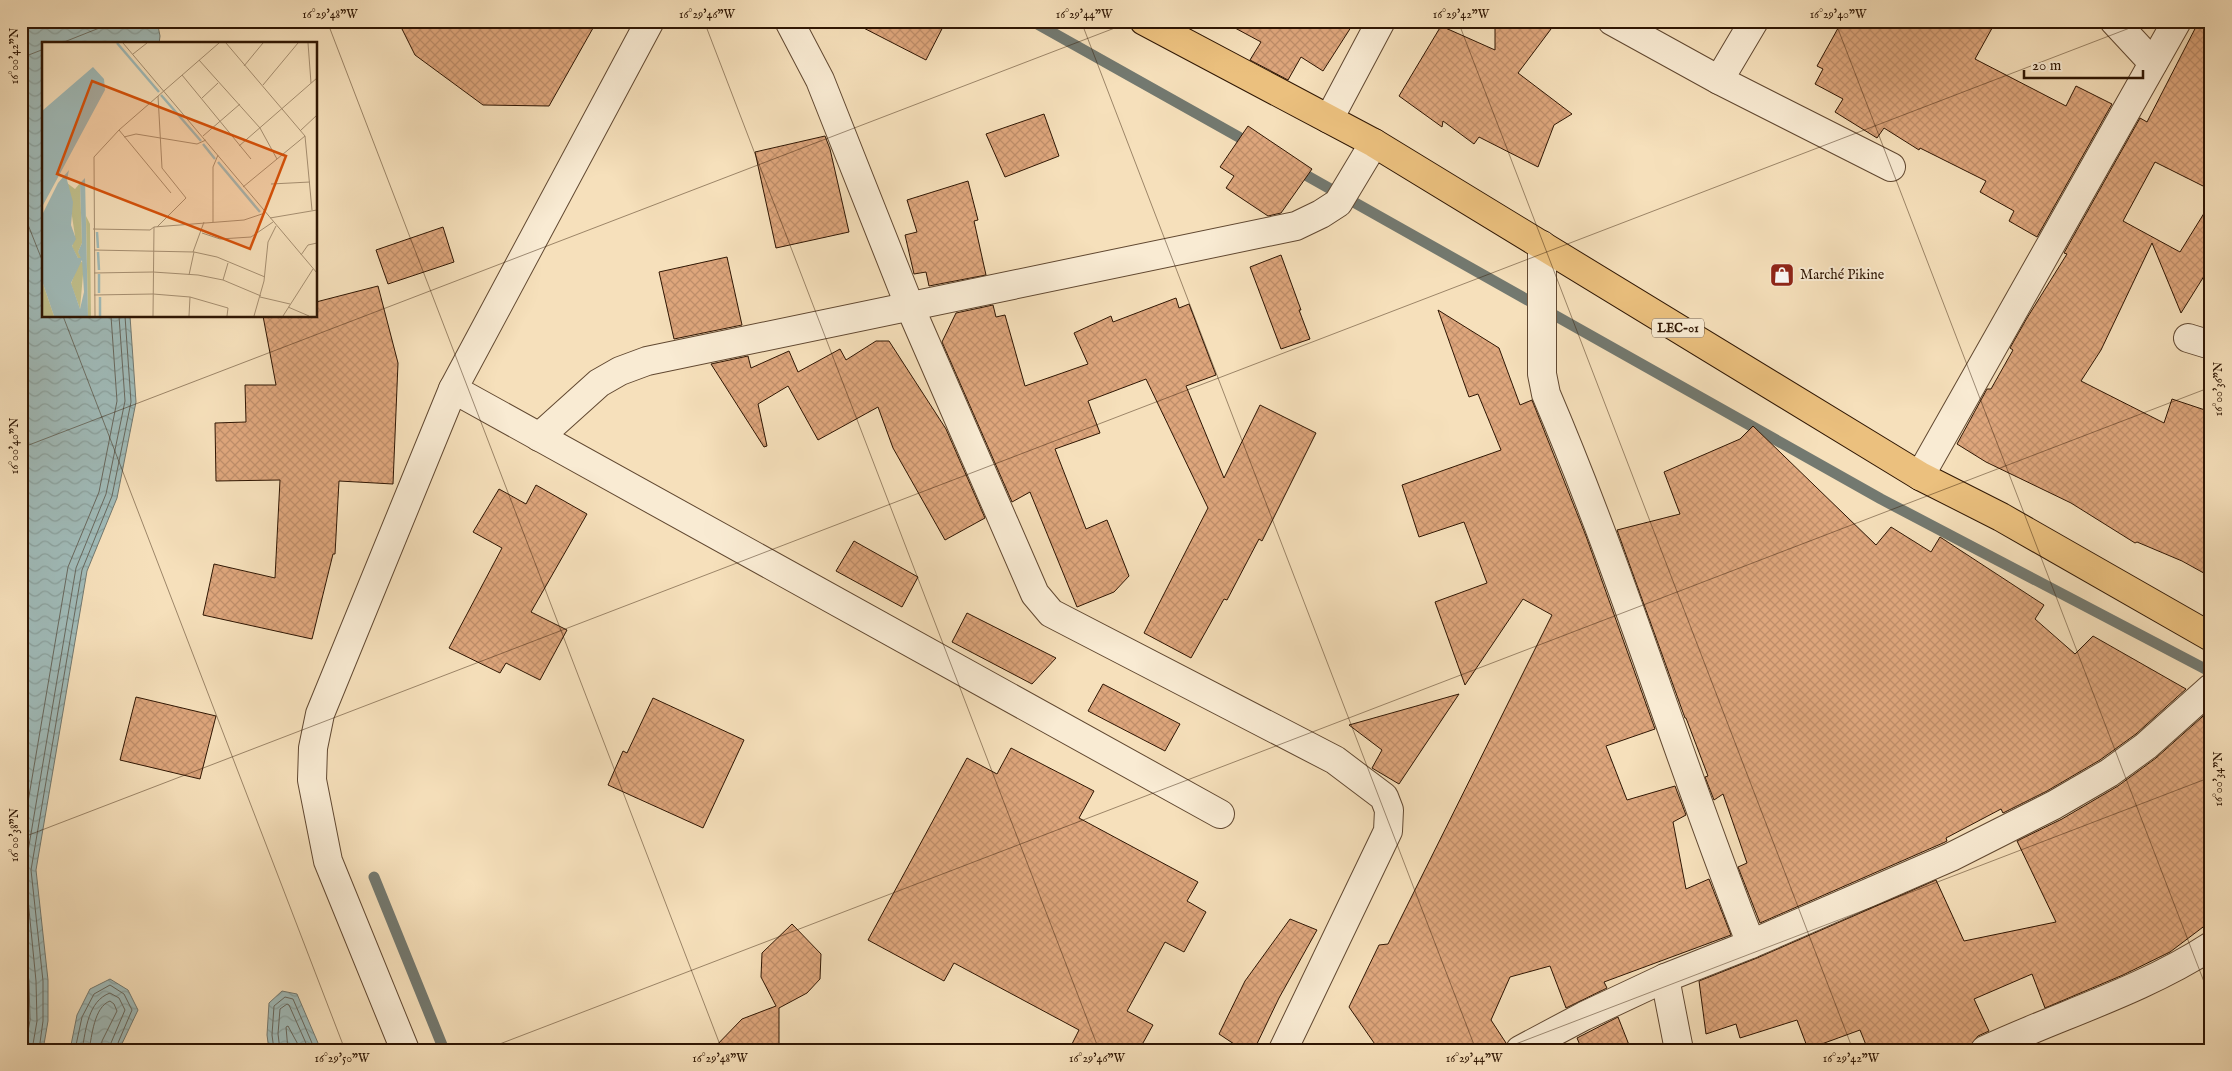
<svg xmlns="http://www.w3.org/2000/svg" width="2232" height="1071" font-family="'IM FELL English',serif">
  <defs>
    <pattern id="water-waves" width="16" height="10" patternUnits="userSpaceOnUse" patternTransform="scale(1.25)"><rect width="16" height="10" fill="#a0bbb9"/><path d="M0 5q4-4 8 0t8 0" fill="none" stroke="#8aa09d"/></pattern>
    <pattern id="building-cross-hatch" width="8" height="8" patternUnits="userSpaceOnUse" patternTransform="scale(1.25)"><rect width="8" height="8" fill="#dea67c"/><path d="M0 0l8 8M0 8l8-8" fill="none" stroke="#bf8e6a"/></pattern>
  </defs>
  <rect width="100%" height="100%" fill="#f6e0bb"/>
  <filter id="stains"><feTurbulence type="fractalNoise" baseFrequency=".004" numOctaves="4"/><feColorMatrix values="0 0 0 0 .2 0 0 0 0 .09 0 0 0 0 .02 0 0 0 .5 -.17"/></filter>
  <radialGradient id="worn" r=".72"><stop offset=".6" stop-color="#630" stop-opacity="0"/><stop offset="1" stop-color="#630" stop-opacity=".3"/></radialGradient>
  <g fill="url(#water-waves)" stroke="#737970">
    <polygon points="21,21 157,21 160,36 159,44 44,44 44,316 130,316 136,402 117,498 87,571 36,870 48,980 48,1021 43,1050 21,1050"/>
    <polygon points="110,979 128,990 138,1010 119,1050 70,1050 77,1015 90,989"/>
    <polygon points="282,991 297,994 321,1050 269,1050 267,1035 269,1003"/>
  </g>
  <g fill="none" stroke-linecap="round" stroke-linejoin="round">
    <g stroke="#68685e" stroke-width="1">
      <polyline points="21,843 68,567 99,492 117,401 111,316"/>
      <polyline points="21,910 29,982 30,1020 25,1050"/>
      <polyline points="32,1050 37,1021 36,981 25,869 76,568 106,494 125,401 119,316"/>
      <polyline points="39,1050 43,1021 43,981 31,870 82,570 112,496 131,402 125,316"/>
      <polyline points="75,1050 82,1017 94,994 110,985 124,994 132,1010 115,1050"/>
      <path d="M82 1050C86 1029 88 1001 110 993L119 998 125 1010 108 1050"/>
      <path d="M89 1050C92 1036 94 1007 110 1001L114 1004 117 1011 102 1041 101 1050"/>
      <polyline points="274,1050 272,1035 274,1006 285,997 293,999 315,1050"/>
      <polyline points="280,1050 278,1034 280,1009 287,1004 289,1005 309,1050"/>
      <polyline points="288,1050 286,1027 288,1026 301,1050"/>
    </g>
    <g stroke="#737970" stroke-width="11">
      <polyline points="1032,21 1253,145"/>
      <polyline points="1295,169 1881,499 2211,672"/>
      <polyline points="374,877 444,1050"/>
    </g>
  </g>
  <g fill="url(#building-cross-hatch)" stroke="#2f1603">
    <polygon points="398,21 597,21 549,106 483,105 415,55"/>
    <polygon points="850,21 946,21 926,60"/>
    <polygon points="1222,21 1355,21 1323,71 1301,57 1288,80 1250,60 1261,42"/>
    <polygon points="1495,21 1557,21 1518,73 1572,114 1554,125 1538,167 1479,137 1474,144 1443,121 1442,127 1399,96 1441,26 1495,50"/>
    <polygon points="1842,21 1996,21 1975,59 2066,106 2076,86 2112,104 2037,237 2009,221 2014,211 1980,192 1986,181 1920,148 1919,150 1884,128 1877,138 1835,112 1843,99 1815,84 1823,69 1817,66"/>
    <polygon points="2199,21 2211,21 2211,190 2155,162 2123,221 2180,252 2211,202 2211,265 2181,313 2152,243 2101,350 2081,381 2164,423 2172,399 2211,412 2211,577 2182,561 2137,542 2135,543 2071,503 1986,462 1957,444 1987,389 1991,389 2013,350 2010,348 2027,318 2067,254 2064,253 2140,118 2147,122"/>
    <polygon points="1044,114 1059,156 1005,177 986,134"/>
    <polygon points="1248,126 1312,169 1281,213 1268,216 1226,188 1234,176 1220,167"/>
    <polygon points="825,136 830,149 849,232 776,248 755,152"/>
    <polygon points="968,181 978,220 974,221 986,275 929,286 926,272 914,274 905,235 917,232 907,200"/>
    <polygon points="443,227 454,262 388,284 376,250"/>
    <polygon points="1281,255 1301,310 1299,310 1310,339 1281,349 1250,267"/>
    <polygon points="727,257 742,325 674,339 659,272"/>
    <polygon points="378,286 398,363 393,484 339,481 335,554 333,554 312,639 203,615 214,564 275,578 280,480 216,481 215,423 246,422 245,385 276,385 263,316 316,316 316,302"/>
    <polygon points="1176,298 1179,308 1189,304 1216,375 1186,386 1224,478 1260,405 1316,433 1262,541 1259,539 1227,600 1224,599 1191,658 1144,633 1208,508 1146,379 1088,401 1100,433 1055,449 1086,529 1107,520 1129,576 1114,592 1077,607 1030,492 1012,502 942,342 956,313 993,305 996,317 1005,315 1025,386 1088,364 1074,333 1111,316 1113,322"/>
    <polygon points="1438,310 1499,348 1520,405 1532,400 1586,536 1655,729 1606,746 1627,800 1675,786 1686,815 1673,822 1686,889 1709,879 1731,935 1604,982 1607,988 1566,1008 1550,966 1510,977 1491,1020 1506,1043 1504,1050 1379,1050 1349,1007 1379,945 1388,944 1552,615 1523,599 1465,685 1435,602 1487,583 1464,522 1419,537 1402,485 1501,450 1478,394 1469,397"/>
    <polygon points="876,341 889,341 946,429 985,518 945,540 893,448 878,407 818,440 788,386 758,404 767,446 764,447 711,364 748,356 751,368 789,351 798,372 840,349 846,360"/>
    <polygon points="1753,426 1876,545 1891,527 1931,552 1940,537 2044,605 2035,619 2075,654 2093,636 2186,689 2136,734 2100,760 2047,791 2003,813 2001,809 1946,838 1947,841 1943,843 1760,923 1738,867 1747,863 1723,794 1714,800 1705,777 1708,776 1686,718 1685,718 1617,530 1680,514 1664,472 1740,439"/>
    <polygon points="536,485 587,514 531,612 567,630 540,680 506,663 500,673 449,648 502,548 473,532 499,489 526,504"/>
    <polygon points="854,541 918,577 902,607 836,571"/>
    <polygon points="967,613 1056,658 1032,684 952,642"/>
    <polygon points="1103,684 1180,724 1165,751 1088,711"/>
    <polygon points="1459,694 1399,784 1372,768 1382,750 1349,725"/>
    <polygon points="136,697 216,716 200,779 120,760"/>
    <polygon points="653,698 744,740 703,828 608,785 623,751 627,753"/>
    <polygon points="2211,709 2211,921 2170,952 2123,975 2045,1008 2032,974 1974,999 1989,1031 1978,1036 1971,1045 1955,1050 1868,1050 1860,1030 1808,1049 1797,1020 1740,1038 1736,1024 1706,1034 1699,981 1757,958 1936,880 1964,941 2056,922 2017,841 2062,819 2118,786 2156,758"/>
    <polygon points="1011,748 1094,791 1079,818 1198,882 1187,901 1206,912 1184,952 1165,942 1127,1011 1153,1025 1139,1050 1069,1050 1079,1030 954,963 944,981 868,940 967,758 997,774"/>
    <polygon points="1290,919 1317,930 1279,998 1254,1050 1243,1050 1219,1034 1245,981"/>
    <polygon points="792,924 821,954 820,979 807,993 779,1008 779,1050 712,1050 742,1019 776,1006 761,977 762,953"/>
    <polygon points="1618,1017 1631,1050 1582,1050 1577,1038"/>
  </g>
  <g fill="none" stroke-linecap="round" stroke-linejoin="round">
    <defs>
      <g id="minor">
        <polyline points="789,21 820,80 910,307 1035,594 1051,613 1335,760 1384,797 1389,810 1388,831 1283,1050"/>
        <polyline points="1612,21 1719,80 1891,167"/>
        <polyline points="2114,21 2153,63"/>
        <polyline points="1719,80 1754,21"/>
        <polyline points="1329,119 1381,21"/>
        <path d="M1542 245V374L1546 394C1623 574 1679 762 1751 944"/>
        <polyline points="2188,338 2211,345"/>
        <polyline points="453,389 1220,814"/>
        <polyline points="539,437 599,383 620,371 647,361 1296,226 1321,214 1338,203 1374,143"/>
        <polyline points="1920,476 2177,21"/>
        <polyline points="1665,978 1679,1050"/>
        <polyline points="405,1050 328,861 312,780 313,748 320,714 453,389 650,21"/>
        <polyline points="1520,1050 1584,1016 1665,978 1751,944 1951,857 2054,805 2109,773 2146,746 2211,688"/>
        <path d="M1985 1050C2060 1015 2142 991 2211 946"/>
      </g>
      <polyline id="highway" points="1144,21 1374,143 1920,476 2001,517 2211,637"/>
    </defs>
    <use href="#minor" stroke="#614831" stroke-width="30"/>
    <use href="#highway" stroke="#2f1603" stroke-width="30"/>
    <use href="#minor" stroke="#f9ebd3" stroke-width="28"/>
    <use href="#highway" stroke="#ebc07e" stroke-width="28"/>
  </g>
  <path fill="none" stroke="#2f1603" stroke-width="1" stroke-opacity="0.45" d="M327 21 722 1050M704 21 1099 1050M1081 21 1476 1050M1458 21 1853 1050M1835 21 2211 1000M59 44 117 21M21 58 44 49M21 207 44 265M63 316 345 1050M21 448 1133 21M21 838 2148 21M484 1050 2211 387M1500 1050 2211 777"/>
  <defs>
    <symbol id="shop-square" viewBox="-11 -11 22 22"><rect x="-9" y="-9" width="18" height="18" rx="4" fill="#8f2418" stroke="#f9ebd3"/><path d="M-5-2.5h2.3a2.7 3.5 0 0 1 5.4 0H5L5.5 6h-11ZM-1.5-2.5h3a1.5 2.3 0 0 0-3 0Z" fill="#fff"/></symbol>
  </defs>
  <g fill-rule="evenodd">
    <use href="#shop-square" x="1768" y="261" width="28" height="28"/>
  </g>
  <g text-anchor="middle" dominant-baseline="central" stroke-width="4" stroke-linejoin="round" paint-order="stroke">
    <rect fill="#f9ebd3" stroke="#6c5641" stroke-width="1" x="1652" y="318.5" width="52" height="19" rx="4"/>
    <g font-size="12" font-weight="bold" fill="#2f1603">
      <text x="1678" y="328">LEC-01</text>
    </g>
    <g font-size="14" fill="#2f1603" stroke="#f9ebd3" text-anchor="start">
      <text x="1800" y="275">Marché Pikine</text>
    </g>
  </g>
  <g transform="translate(42 42)">
    <rect width="275" height="275" fill="#f6e0bb"/>
    <path d="M25 141 33 147 38 141 40 201 36 210 40 216H36L30 205 33 194ZM44 174 48 182 49 274H46ZM37 219 42 221 38 267 29 242ZM0 230V239L12 274H0Z" fill="#c1c18d"/>
    <path d="M51 25 62 37 63 48 0 165V69ZM27 128 25 138 31 160 29 183 34 197 30 204 36 216H39L36 210 40 201 38 141 43 136 46 274H12L0 239V173L16 141ZM40 218 42 250 38 267 29 241Z" fill="#a0bbb9" fill-rule="evenodd"/>
    <path fill="none" stroke="#a0bbb9" stroke-width="2.5" d="M75 1 117 50M119 53 159 99M161 102 173 117M176 120 218 170M55 190 56 206M56 210 57 228M57 232V251M58 255V274"/>
    <path fill="none" stroke="#a68f71" stroke-width="1" d="M81 1 275 231M184 1 263 94 270 168M266 1 269 41M91 12 105 1M157 18 218 86 235 117M202 24 221 1M140 33 209 117M221 43 256 1M160 56 176 41M77 88 129 151M258 89 275 73M161 94 198 62M82 95 94 92 155 102 164 98M197 104 275 36M229 142 268 140M201 145 263 94M228 176 275 168M171 180V125L176 113M115 185 144 156 120 126 116 54M51 187 108 188 112 185 202 178 223 171M160 191 178 197 209 195 231 180M52 208 152 210 175 215 223 235M151 210 162 180M259 213 266 203 275 201M52 231 111 230 156 233 181 238 219 254M147 233 152 210M181 238 186 221M52 253 111 252 148 255 186 266 185 274M218 255 248 262M246 265 267 274M53 274 52 115 77 88 177 1M111 274 112 185M147 274 148 255M212 274 222 239 226 200 234 184M241 274 271 227"/>
    <path fill="#d6520b" fill-opacity="0.15" stroke="#d6520b" stroke-width="2.5" d="M50 39 244 114 208 207 15 132Z"/>
    <rect width="275" height="275" fill="none" stroke="#2f1603" stroke-width="2.5"/>
  </g>
  <rect width="2232" height="1071" fill="none" stroke="#f6e0bb" stroke-width="55"/>
  <path d="M2024 70v8h119v-8" fill="none" stroke="#2f1603" stroke-width="2.5"/>
  <text x="2032" y="70" font-size="15" fill="#2f1603" stroke="#f9ebd3" stroke-width="4" paint-order="stroke">20 m</text>
  <rect x="28" y="28" width="2176" height="1016" fill="none" stroke="#2f1603" stroke-width="2"/>
  <g font-size="12" text-anchor="middle" fill="#2f1603">
    <text x="330" y="18">16°29'48"W</text>
    <text x="707" y="18">16°29'46"W</text>
    <text x="1084" y="18">16°29'44"W</text>
    <text x="1461" y="18">16°29'42"W</text>
    <text x="1838" y="18">16°29'40"W</text>
    <text transform="translate(14 56) rotate(-90)" y="4">16°00'42"N</text>
    <text transform="translate(2218 389) rotate(-90)" y="4">16°00'36"N</text>
    <text transform="translate(14 446) rotate(-90)" y="4">16°00'40"N</text>
    <text transform="translate(2218 779) rotate(-90)" y="4">16°00'34"N</text>
    <text transform="translate(14 835) rotate(-90)" y="4">16°00'38"N</text>
    <text x="342" y="1062">16°29'50"W</text>
    <text x="720" y="1062">16°29'48"W</text>
    <text x="1097" y="1062">16°29'46"W</text>
    <text x="1474" y="1062">16°29'44"W</text>
    <text x="1851" y="1062">16°29'42"W</text>
  </g>
  <rect width="100%" height="100%" filter="url(#stains)"/>
  <rect width="100%" height="100%" fill="url(#worn)"/>
</svg>
